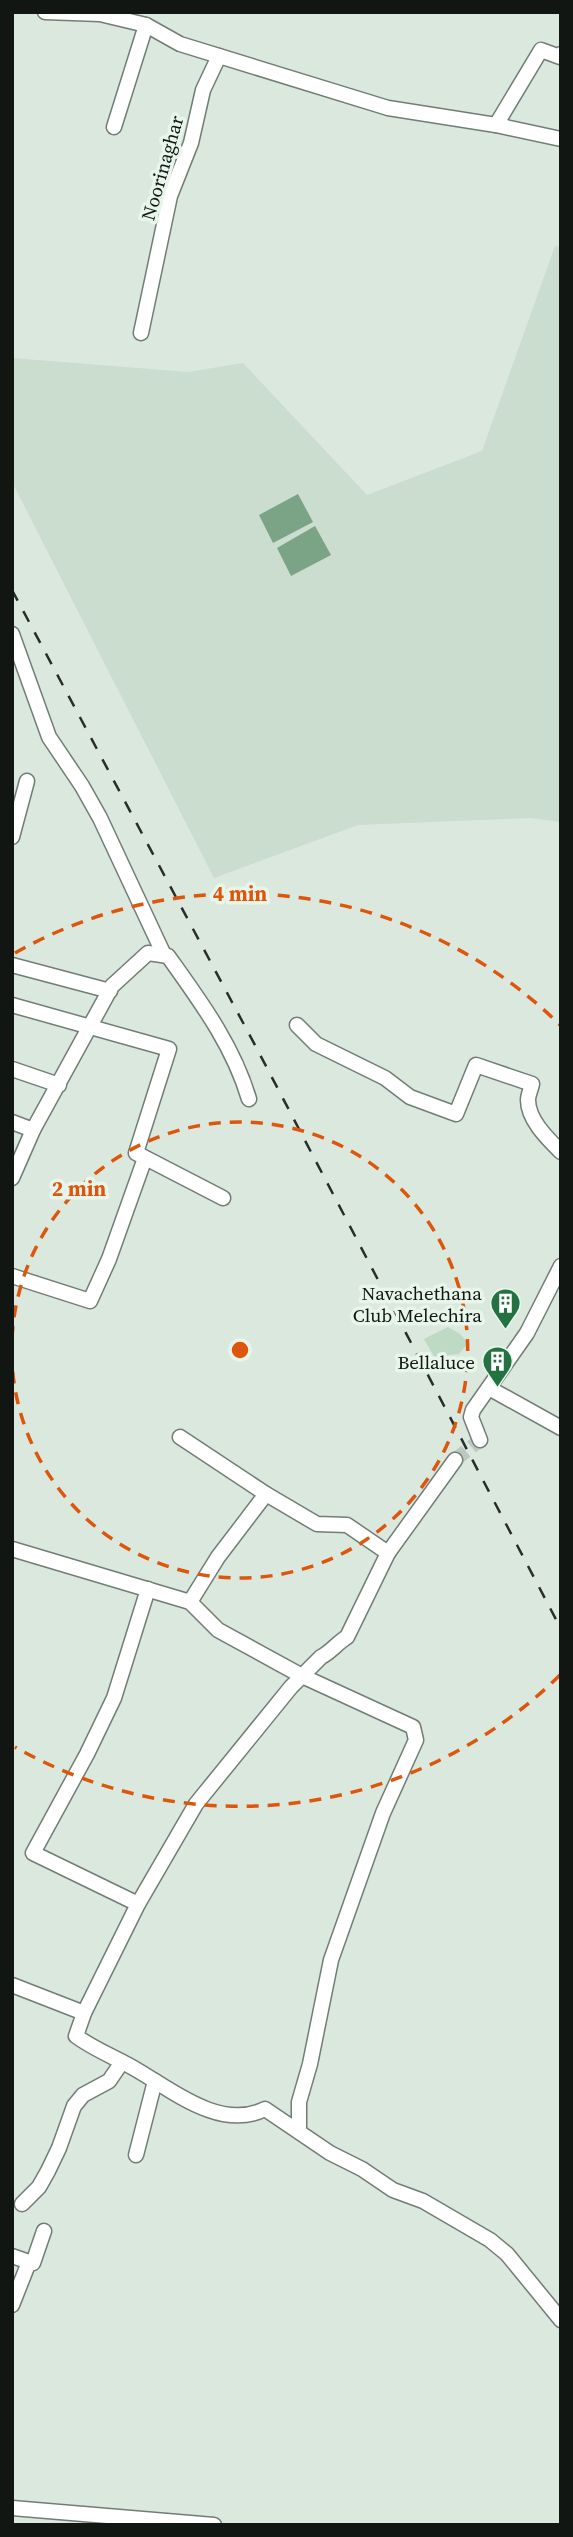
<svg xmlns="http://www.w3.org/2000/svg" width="573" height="2537" font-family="'Source Serif 4',serif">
  <rect width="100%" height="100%" fill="#dbe8de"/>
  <polygon fill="#caddce" points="555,246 561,247 561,822 531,818 358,825 214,878 12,482 12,358 188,372 243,363 367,495 482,451"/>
  <polygon fill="#bed9c4" points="448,1327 460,1334 468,1343 459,1354 449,1355 436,1360 424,1339"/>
  <g fill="#7ba386">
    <polygon points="298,494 313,522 273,543 259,515"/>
    <polygon points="315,526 331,555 291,576 277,548"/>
  </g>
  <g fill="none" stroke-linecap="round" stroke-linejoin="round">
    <polyline stroke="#bdc8c0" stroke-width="14" stroke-dasharray="14 7" stroke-linecap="butt" points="455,1460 480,1440"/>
    <defs>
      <g id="minor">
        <polyline points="45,12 100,14 146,25 180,44 388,108 496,125 561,139"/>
        <polyline points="496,125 541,50 560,57 561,54"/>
        <polyline points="114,127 146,25"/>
        <polyline points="141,333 170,196 191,143 203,90 219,56"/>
        <polyline points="12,634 49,737 82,786 100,818 164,955"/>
        <polyline points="12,837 27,781"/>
        <polyline points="12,965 110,991"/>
        <polyline points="12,1005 169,1049 136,1153 223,1198"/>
        <path d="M297 1025 316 1044 385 1078 410 1097 456 1114 476 1065 532 1084C531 1089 528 1095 528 1100 528 1120 548 1139 561 1152"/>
        <polyline points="12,1069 59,1085"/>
        <polyline points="12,1122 33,1130"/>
        <path d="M12 1178 33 1130 112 986 148 953 168 956C200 1001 233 1045 249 1099"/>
        <polyline points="12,1276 90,1301 109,1259 145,1158"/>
        <polyline points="489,1388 561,1428"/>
        <polyline points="180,1437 266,1494"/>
        <polyline points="480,1440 471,1417 473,1410 527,1333 561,1266"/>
        <polyline points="12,1549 190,1602 218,1630 302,1676 413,1727 416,1740 383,1813 331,1960 310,2064 299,2102 299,2130"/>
        <path d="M388 1553 347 1637C337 1643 331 1652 321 1657L291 1687 196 1804 138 1904 84 2013 76 2036C95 2050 117 2058 137 2070 173 2091 221 2131 265 2109L330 2153 362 2169 393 2190 423 2201 490 2240 507 2254 561 2320"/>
        <polyline points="190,1602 218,1557 266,1494 317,1524 347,1525 388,1553 455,1460"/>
        <polyline points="138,1904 33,1853 87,1754 114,1698 148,1589"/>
        <polyline points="12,1985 84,2013"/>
        <polyline points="136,2155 155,2081"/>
        <polyline points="22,2204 39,2187 48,2171 59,2148 74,2106 83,2095 109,2081 122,2062"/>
        <polyline points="12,2256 29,2262"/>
        <polyline points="12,2305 29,2262 33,2263 44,2231"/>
        <polyline points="12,2508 214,2525"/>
      </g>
    </defs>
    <use href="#minor" stroke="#727d75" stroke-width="17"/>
    <use href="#minor" stroke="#fff" stroke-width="14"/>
    <polyline stroke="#282d29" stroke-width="2.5" stroke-dasharray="12 12" stroke-linecap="butt" points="12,590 256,1047 561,1629"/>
  </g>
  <g fill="none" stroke="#dd560c" stroke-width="3.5" stroke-dasharray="12 9">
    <path d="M12 1338A228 228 0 1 1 12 1362"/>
    <path d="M560 1675A456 456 0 0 1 15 1747M15 953A456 456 0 0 1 560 1025"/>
  </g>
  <defs>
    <symbol id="building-pin" viewBox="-11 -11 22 30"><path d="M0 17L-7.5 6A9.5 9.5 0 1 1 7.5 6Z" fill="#247242" stroke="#e8f5eb"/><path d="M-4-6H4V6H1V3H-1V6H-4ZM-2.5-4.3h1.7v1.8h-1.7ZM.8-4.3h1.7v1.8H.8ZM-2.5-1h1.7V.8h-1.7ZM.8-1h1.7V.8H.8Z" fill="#fff"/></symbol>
  </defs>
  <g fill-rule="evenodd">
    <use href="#building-pin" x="488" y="1286" width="35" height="47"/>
    <use href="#building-pin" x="480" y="1344" width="35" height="47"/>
  </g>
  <g text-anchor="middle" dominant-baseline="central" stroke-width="7" stroke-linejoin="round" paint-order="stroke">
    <g font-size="19" fill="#121613" stroke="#e8f5eb">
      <text transform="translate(162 168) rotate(-74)">Noorinaghar</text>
    </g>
    <g font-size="19" fill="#121613" stroke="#e8f5eb" text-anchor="end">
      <text x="482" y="1293">Navachethana<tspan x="482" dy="22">Club Melechira</tspan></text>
      <text x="475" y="1362">Bellaluce</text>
    </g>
  </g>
  <circle cx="240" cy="1350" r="10" fill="#dd560c" stroke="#e8f5eb" stroke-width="3.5"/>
  <g font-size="21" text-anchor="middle" font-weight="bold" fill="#dd560c" stroke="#e8f5eb" stroke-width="7" stroke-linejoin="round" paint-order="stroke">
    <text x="240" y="901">4 min</text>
    <text x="79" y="1196">2 min</text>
  </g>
  <rect width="573" height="2537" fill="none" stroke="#121613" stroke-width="28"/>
</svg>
